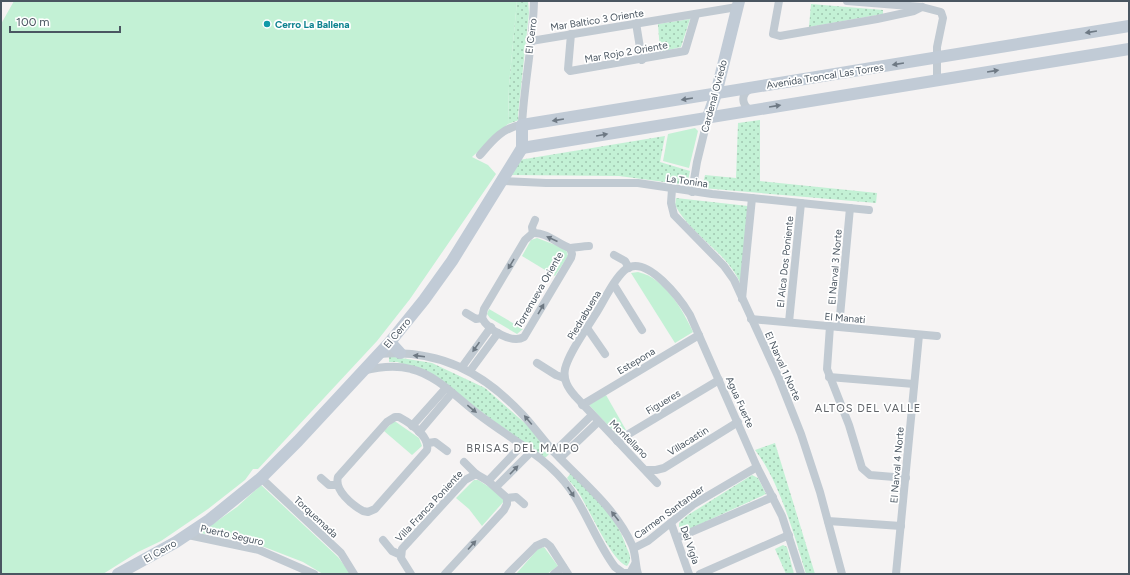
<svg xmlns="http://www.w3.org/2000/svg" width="1130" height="575" font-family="Figtree,sans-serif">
  <defs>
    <pattern id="park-dots" width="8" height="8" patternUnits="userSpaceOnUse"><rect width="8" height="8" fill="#c3f1d5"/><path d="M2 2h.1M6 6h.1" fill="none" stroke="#a0c6b0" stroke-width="1.8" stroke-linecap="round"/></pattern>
  </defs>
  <rect width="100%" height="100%" fill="#f5f3f3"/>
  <g fill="#c3f1d5">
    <polygon points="14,1 517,1 509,85 508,124 472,157 488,165 496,174 410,299 377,341 258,469 253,469 245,480 208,509 161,541 138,552 103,574 1,574 1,24"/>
    <polygon points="695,128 698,131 689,168 663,161 668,134"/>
    <polygon points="537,238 566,249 568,256 555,276 522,256 531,240"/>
    <path d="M638 272C665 278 682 309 693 332L675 343 631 273Z"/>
    <polygon points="489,309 523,329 517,334 490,318 487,314"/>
    <polygon points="606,395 626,430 617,435 589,405"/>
    <polygon points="393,422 396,422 419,438 422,446 412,455 384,431"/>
    <polygon points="474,480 478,480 502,495 505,500 482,526 469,509 456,498"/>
    <polygon points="261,485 338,557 351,574 323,574 303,562 254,543 200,533 237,507"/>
    <polygon points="544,547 558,566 547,574 516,574 538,549"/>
  </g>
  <g fill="url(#park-dots)">
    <polygon points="517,1 528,1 529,13 518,115 519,120 508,124 509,85"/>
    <polygon points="811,4 883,10 883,14 809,27"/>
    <polygon points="690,19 681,47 660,52 658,24"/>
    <polygon points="760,120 760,181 877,193 876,203 702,188 705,175 736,178 738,123"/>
    <polygon points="665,136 660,162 690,171 687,185 619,176 510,175 519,160"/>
    <path d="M676 198 748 206 741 285C728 252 691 236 675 205Z"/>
    <polygon points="389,356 432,363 485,388 527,425 547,448 549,454 546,457 543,458 427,371 397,362 389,362"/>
    <path d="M775 443 815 574H806C795 537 779 480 755 450Z"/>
    <path d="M571 473C593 495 616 515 626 546 629 553 633 559 627 566 611 561 588 506 577 490 574 486 570 482 567 478Z"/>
    <polygon points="752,475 758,478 766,494 683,532 679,530 679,523 688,515"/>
    <polygon points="783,545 787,547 794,574 786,574 775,549"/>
  </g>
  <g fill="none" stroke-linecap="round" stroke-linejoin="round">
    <g stroke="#c1cad2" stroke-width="8">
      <polyline points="779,1 773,34 780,36 877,19 914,11 922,7"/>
      <polyline points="847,1 922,7 941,12 943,18 937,47 937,80"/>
      <polyline points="636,23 642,60"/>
      <polyline points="571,34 568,69 570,71 685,51 696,14"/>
      <polyline points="531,41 737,7"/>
      <path d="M750 110C741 104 741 94 750 89"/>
      <path d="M480 155C492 141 503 127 522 125 524 84 533 43 534 1"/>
      <polyline points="502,181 546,183 638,183 712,194 869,210"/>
      <polyline points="672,189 671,203 674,215 724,266 734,280 778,376 801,434 820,492 842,574"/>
      <polyline points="692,192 697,162 708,117"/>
      <path d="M533 233C547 232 559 245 570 248 572 248 585 246 589 246"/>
      <polyline points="533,233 532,227 535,220"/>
      <polyline points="614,255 625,261 629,268"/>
      <polyline points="614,285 642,330"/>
      <polyline points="742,299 752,198"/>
      <polyline points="466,313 476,319 482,318"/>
      <path d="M482 318C488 330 512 344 524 337L571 258 572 254 570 248"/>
      <polyline points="482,318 484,309 525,240 533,233"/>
      <polyline points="751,319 937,336"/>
      <polyline points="789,322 801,203"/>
      <polyline points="830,326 827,369 849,425 862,468 870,475 906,478"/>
      <polyline points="839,327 850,208"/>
      <polyline points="587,328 605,354"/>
      <path d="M379 354C439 349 483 372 523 415 534 427 544 441 554 452 582 482 615 507 632 545 636 554 635 564 638 574"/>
      <polyline points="537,363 556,375 564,378"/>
      <polyline points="462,367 491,327"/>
      <path d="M363 371C378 367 396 365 411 369 437 375 458 399 478 414 509 438 547 457 570 489 587 513 597 543 615 567L623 573H630L635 564"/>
      <polyline points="470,371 498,333"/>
      <polyline points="829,377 914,384"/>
      <polyline points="582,405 699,335"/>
      <path d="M399 417C410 423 430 436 427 450L375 509 368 512 363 511C352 505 334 490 338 477L387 422 395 417Z"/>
      <polyline points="412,426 446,388"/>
      <polyline points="419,432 452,393"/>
      <polyline points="617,441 719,380"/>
      <polyline points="428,443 435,442 447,451"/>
      <polyline points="554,452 592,415"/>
      <polyline points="560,458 598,422"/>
      <polyline points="464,462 476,474 488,481 507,498"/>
      <polyline points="646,470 656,470 664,468 738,422"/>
      <polyline points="261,478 341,553 354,574"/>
      <polyline points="321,478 329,485 337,485"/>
      <polyline points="488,481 522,445"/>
      <path d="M657 483 575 396C568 388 563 380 565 369 569 352 586 330 595 315 603 303 614 278 626 269 647 254 681 300 690 315L757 467 782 516 801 574"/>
      <polyline points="496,487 531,452"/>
      <polyline points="507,498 516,497 524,504"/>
      <polyline points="828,521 901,526"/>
      <polyline points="671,523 689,574"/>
      <polyline points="188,535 259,550 314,574"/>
      <polyline points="677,538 773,497"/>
      <polyline points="383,540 392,551 401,555"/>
      <polyline points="634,548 648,541 694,504 757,467"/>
      <polyline points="411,574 401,558 402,549 465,480 476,474"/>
      <polyline points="445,574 504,510 507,504 507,498"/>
      <polyline points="508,574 536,546 545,542 550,546 568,574"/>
      <polyline points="554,574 563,567"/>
      <polyline points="700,574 789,535"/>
      <polyline points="896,574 919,335"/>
    </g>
    <g stroke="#c1cbd6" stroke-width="12">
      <polyline points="708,117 716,94 739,1"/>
      <polyline points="522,148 1129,49"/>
      <polyline points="390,342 400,353"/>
      <polyline points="118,574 176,542 209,520 261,478 298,441 390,342 424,300 452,261 522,148 522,125 1129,26"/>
    </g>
  </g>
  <defs><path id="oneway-solid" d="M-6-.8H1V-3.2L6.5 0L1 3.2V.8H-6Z"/></defs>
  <g fill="#6e7984">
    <use href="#oneway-solid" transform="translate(1091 32) rotate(171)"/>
    <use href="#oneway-solid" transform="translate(898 64) rotate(171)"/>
    <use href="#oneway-solid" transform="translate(993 71) rotate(-9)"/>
    <use href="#oneway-solid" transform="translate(687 99) rotate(171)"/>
    <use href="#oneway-solid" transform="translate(775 106) rotate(-9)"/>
    <use href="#oneway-solid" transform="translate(558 120) rotate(171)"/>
    <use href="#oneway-solid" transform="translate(602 135) rotate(-10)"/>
  </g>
  <g fill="#6e7983">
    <use href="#oneway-solid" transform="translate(552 239) rotate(-156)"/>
    <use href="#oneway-solid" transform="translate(511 264) rotate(121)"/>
    <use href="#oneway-solid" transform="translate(541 309) rotate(-60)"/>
    <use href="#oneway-solid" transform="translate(476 347) rotate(125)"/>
    <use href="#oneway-solid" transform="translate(419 356) rotate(-173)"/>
    <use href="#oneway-solid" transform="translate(472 409) rotate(39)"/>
    <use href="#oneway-solid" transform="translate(528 420) rotate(-130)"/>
    <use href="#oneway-solid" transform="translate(514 470) rotate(-46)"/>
    <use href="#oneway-solid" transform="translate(571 492) rotate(56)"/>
    <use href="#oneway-solid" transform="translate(615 516) rotate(-128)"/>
    <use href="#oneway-solid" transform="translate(472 545) rotate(-48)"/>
  </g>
  <circle fill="#0f9aa8" stroke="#fff" stroke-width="1.5" cx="267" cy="24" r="4"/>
  <g text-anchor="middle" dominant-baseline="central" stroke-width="3.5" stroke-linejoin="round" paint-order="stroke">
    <g font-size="10" fill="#4a5661" stroke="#fff">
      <text transform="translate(597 20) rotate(-9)">Mar Baltico 3 Oriente</text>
      <text transform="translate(531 36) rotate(-83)">El Cerro</text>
      <text transform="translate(626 52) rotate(-10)">Mar Rojo 2 Oriente</text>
      <text transform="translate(825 76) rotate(-9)">Avenida Troncal Las Torres</text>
      <text transform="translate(714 96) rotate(-75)">Cardenal Oviedo</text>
      <text transform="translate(687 181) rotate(8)">La Tonina</text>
      <text transform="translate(785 262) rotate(-84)">El Alca Dos Poniente</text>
      <text transform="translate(835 267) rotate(-85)">El Narval 3 Norte</text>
      <text transform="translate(539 290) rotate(-60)">Torrenueva Oriente</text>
      <text transform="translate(584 315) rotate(-59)">Piedrabuena</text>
      <text transform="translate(845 318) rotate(5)">El Manati</text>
      <text transform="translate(397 333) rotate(-50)">El Cerro</text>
      <text transform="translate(636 361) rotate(-31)">Estepona</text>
      <text transform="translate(783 366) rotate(66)">El Narval 1 Norte</text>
      <text transform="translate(663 402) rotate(-31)">Figueres</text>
      <text transform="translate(740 402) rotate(66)">Agua Fuerte</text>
      <text transform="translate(629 439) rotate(45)">Montellano</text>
      <text transform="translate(688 441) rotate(-32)">Villacastin</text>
      <text transform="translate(897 465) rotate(-85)">El Narval 4 Norte</text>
      <text transform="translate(429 506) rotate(-47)">Villa Franca Poniente</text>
      <text transform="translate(669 512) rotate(-36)">Carmen Santander</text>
      <text transform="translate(316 517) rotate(43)">Torquemada</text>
      <text transform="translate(232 535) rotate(13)">Puerto Seguro</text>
      <text transform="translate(690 545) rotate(71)">Del Vigía</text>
      <text transform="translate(160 551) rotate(-30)">El Cerro</text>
    </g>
    <g font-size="10" font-weight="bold" fill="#0d838f" stroke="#fff" text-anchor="start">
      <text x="275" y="24">Cerro La Ballena</text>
    </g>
    <g font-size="11" letter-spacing="1" fill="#5f6368" stroke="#fff">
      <text x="868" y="408">ALTOS DEL VALLE</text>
      <text x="523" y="448">BRISAS DEL MAIPO</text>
    </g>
  </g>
  <rect width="1130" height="575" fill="none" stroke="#4a5661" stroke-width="4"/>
  <path d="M10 26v6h110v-6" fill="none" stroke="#4a5661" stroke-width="2"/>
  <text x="16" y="26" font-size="12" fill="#4a5661" stroke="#ffffff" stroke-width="3" paint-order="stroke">100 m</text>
</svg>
